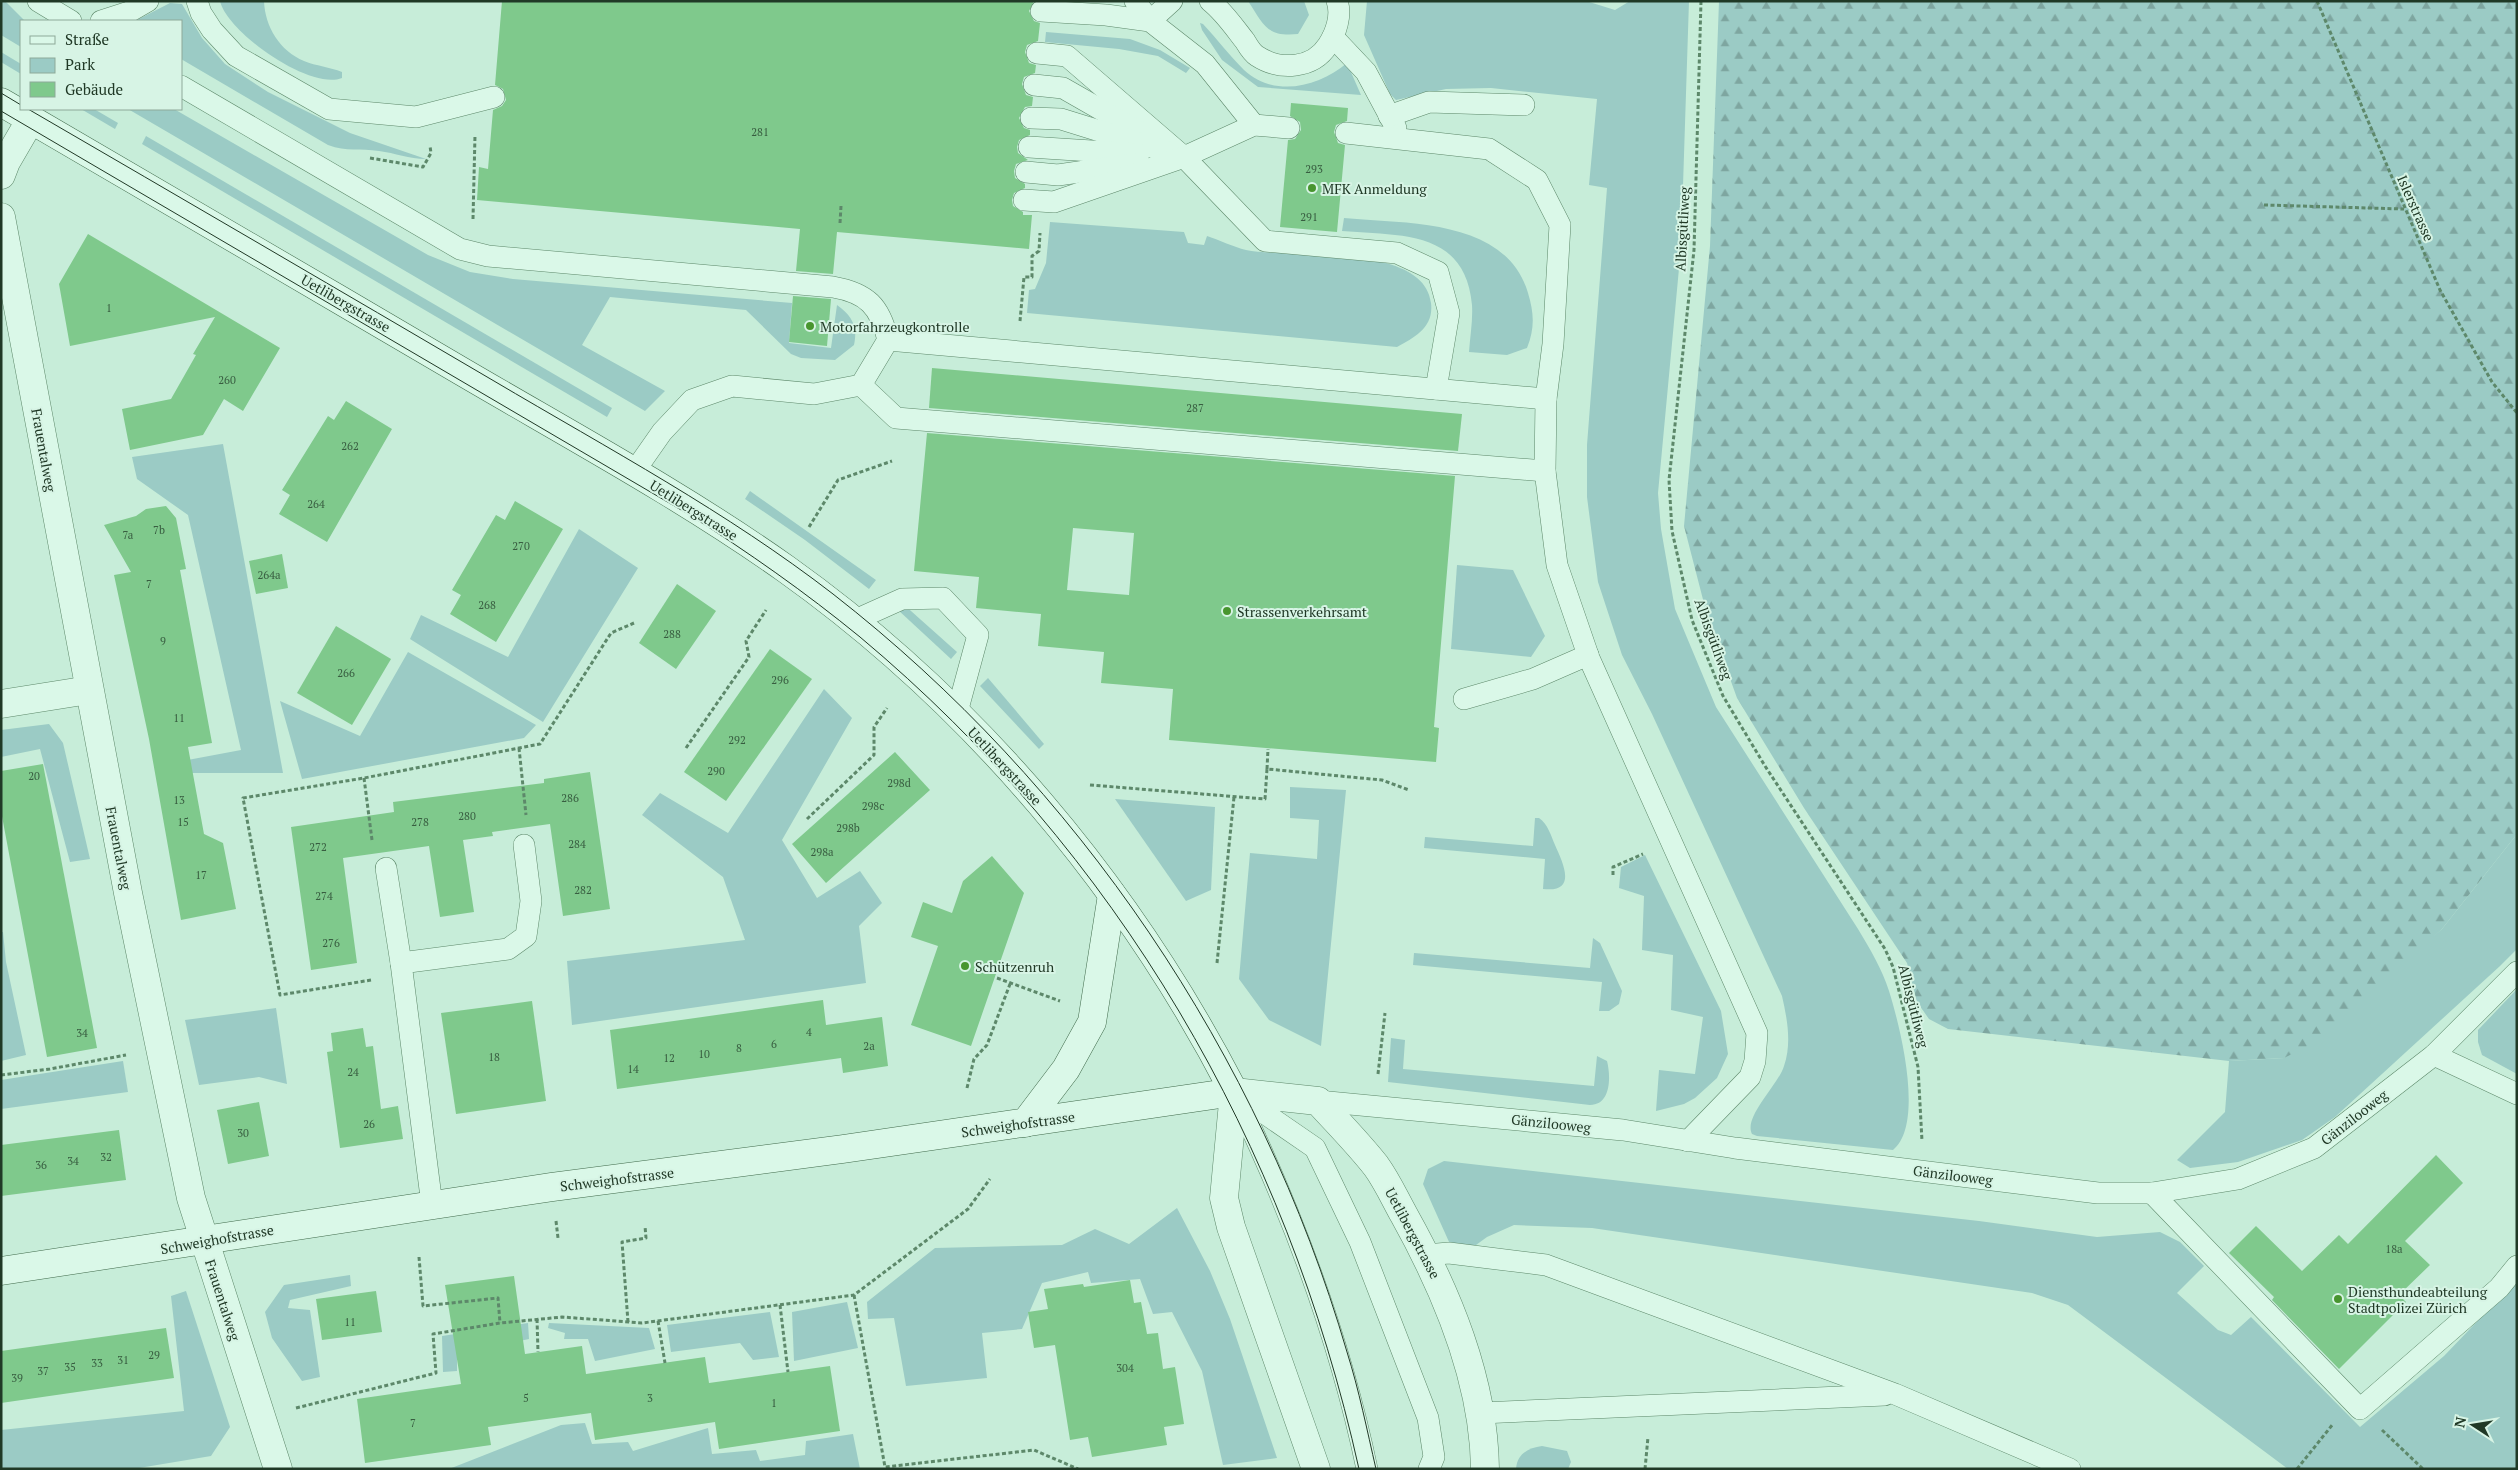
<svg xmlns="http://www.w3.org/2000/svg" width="2518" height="1470" font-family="'PT Serif',serif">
  <defs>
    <pattern id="forest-firs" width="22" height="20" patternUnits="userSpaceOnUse" patternTransform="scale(1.25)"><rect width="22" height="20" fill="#9bcbc5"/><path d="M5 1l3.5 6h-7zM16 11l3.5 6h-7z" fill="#7ea6a0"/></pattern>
  </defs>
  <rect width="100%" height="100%" fill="#c7edd9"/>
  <g fill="#9bcbc5">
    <polygon points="1,1 5,1 25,21 21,21 21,47 1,35"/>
    <path d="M220 1H264C265 27 280 51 304 61 316 66 330 67 342 72V78C310 91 227 32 220 1Z"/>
    <path d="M1248 1H1304L1309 15 1298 34C1266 37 1264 25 1248 1Z"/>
    <path d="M1367 1H1586L1615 10 1630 1H1689L1681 247 1658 493 1661 529 1675 609 1716 707 1858 929C1870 949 1882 969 1889 991 1900 1026 1925 1124 1893 1150L1757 1136 1752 1134C1743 1117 1779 1084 1784 1066 1792 1043 1787 1018 1782 996L1652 714 1622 655 1598 582 1587 497V445L1607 188 1589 185 1597 99 1491 88 1446 89 1396 100 1390 94 1364 35Z"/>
    <path d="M170 3 182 4 202 38 225 64 268 92 350 133 426 159C409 159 395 153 379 151 360 148 347 152 328 145L181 59V21H135Z"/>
    <path d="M1200 23 1203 24C1217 39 1230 56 1244 70 1274 98 1319 87 1347 63L1361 95 1258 87 1222 60 1202 30Z"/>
    <polygon points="1046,32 1130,39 1160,50 1190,68 1186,73 1158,56 1119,49 1045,42"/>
    <polygon points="1,52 21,64 21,74 1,62"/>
    <polygon points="81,109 94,109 118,123 115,129"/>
    <path d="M128 109H174L428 255 470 272 513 279 792 303 789 343 831 348 837 305C852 316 858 326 854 345L835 360 801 358 791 354 746 310 610 297 582 345 665 391 645 411Z"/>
    <polygon points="146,136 612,408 607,417 142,144"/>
    <path d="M1344 218C1406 224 1506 218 1528 293 1534 313 1535 328 1527 348L1507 355 1469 352C1470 337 1473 320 1472 305 1465 229 1400 236 1342 231Z"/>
    <path d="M1050 222 1184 232 1188 243 1204 245 1207 236C1220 240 1233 247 1246 250 1290 259 1424 242 1431 303 1434 327 1415 337 1397 347L1027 313 1029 290 1035 289 1046 263Z"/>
    <polygon points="223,444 283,773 178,773 177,762 241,750 188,515 137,479 132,457"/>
    <polygon points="750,491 876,580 869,589 805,540 745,499"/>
    <polygon points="579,529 638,568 543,722 410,639 421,615 508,657"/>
    <polygon points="1457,565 1513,570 1545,636 1531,657 1451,649"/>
    <polygon points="902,603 957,652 951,659 897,609"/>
    <polygon points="408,652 536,725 524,738 302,779 280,701 360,736"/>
    <polygon points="988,678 1044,744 1039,749 980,686"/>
    <polygon points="824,689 852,718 782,840 817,898 860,871 882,903 859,926 866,983 572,1025 567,961 745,940 723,877 642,815 660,793 728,833"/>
    <polygon points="49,724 63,743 90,859 70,862 40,749 1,757 1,730"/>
    <polygon points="1290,787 1346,790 1321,1046 1269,1020 1239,979 1250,853 1317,859 1319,820 1290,818"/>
    <polygon points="1115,799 1215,807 1211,890 1186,901"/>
    <path d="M1535 818H1539C1548 824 1551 836 1555 845 1563 863 1578 893 1543 889L1545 859 1424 848 1425 837 1533 846Z"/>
    <polygon points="2517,834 2517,949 2500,966 2335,1117 2302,1140 2238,1162 2190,1168 2177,1160 2225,1112 2229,1061 2284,1058 2442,929"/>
    <polygon points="1645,855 1721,1011 1728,1054 1717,1078 1695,1098 1684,1104 1656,1111 1659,1070 1695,1074 1703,1017 1671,1010 1673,955 1642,950 1644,896 1619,888 1621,867"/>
    <polygon points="1,932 3,932 6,962 26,1055 1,1061"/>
    <polygon points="1593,938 1600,943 1622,991 1619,1004 1609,1011 1599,1011 1602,982 1413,965 1414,953 1590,968"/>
    <polygon points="2517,989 2517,1074 2482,1055 2478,1042 2478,1030"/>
    <polygon points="276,1008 287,1084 259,1077 199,1085 185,1020"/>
    <path d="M1391 1038 1405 1040 1403 1069 1594 1086 1597 1056 1607 1061C1611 1077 1611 1105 1590 1105L1388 1082Z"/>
    <polygon points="123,1061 128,1092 1,1109 1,1080"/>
    <polygon points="1444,1161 1979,1221 2097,1237 2160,1232 2180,1242 2204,1266 2177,1293 2218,1330 2231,1335 2251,1317 2360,1427 2444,1356 2517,1280 2517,1469 2288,1469 2068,1305 2032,1293 1592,1228 1514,1225 1487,1237 1476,1245 1454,1253 1423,1184 1428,1169"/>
    <polygon points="1177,1208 1210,1271 1230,1319 1277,1458 1223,1465 1202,1371 1172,1312 1153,1314 1140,1279 1091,1283 1088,1272 1042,1283 1022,1329 982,1333 987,1378 906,1386 894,1318 868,1319 867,1302 935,1248 1062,1245 1095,1229 1129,1244"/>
    <polygon points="350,1275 351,1286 290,1300 288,1308 310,1310 320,1377 302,1381 272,1338 265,1312 284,1285"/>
    <polygon points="186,1291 230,1427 211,1456 133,1469 1,1469 1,1430 184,1411 171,1296"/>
    <polygon points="847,1302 858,1348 794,1361 792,1312"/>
    <polygon points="770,1312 779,1357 753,1360 740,1343 671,1352 667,1325"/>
    <polygon points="528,1323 529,1339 457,1354 457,1371 443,1372 442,1336"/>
    <polygon points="549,1323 649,1328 655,1349 595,1361 588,1339 564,1339 565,1333 548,1328"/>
    <polygon points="585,1423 592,1444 628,1442 633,1451 708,1428 712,1454 756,1450 760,1461 805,1455 806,1441 853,1434 860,1469 449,1469 561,1425"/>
    <path d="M1542 1446 1567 1451 1571 1462 1568 1469H1516C1517 1454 1528 1448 1542 1446Z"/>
  </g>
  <polygon fill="url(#forest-firs)" points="1719,1 2517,1 2517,834 2442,929 2322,1039 2284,1058 2229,1061 1948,1029 1929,1019 1917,1002 1907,963 1804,808 1737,698 1707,615 1684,526 1710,246"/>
  <g fill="#7fc98c" fill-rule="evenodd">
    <polygon points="502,1 1034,1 1029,11 1034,21 1040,23 1038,41 1027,45 1025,52 1029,63 1036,65 1035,73 1024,77 1022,84 1026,95 1033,97 1032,106 1025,107 1019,118 1024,128 1030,130 1030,135 1019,140 1017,147 1018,153 1028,160 1016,164 1014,171 1015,178 1025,184 1025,188 1014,193 1012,200 1013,206 1023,212 1023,215 1032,215 1029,249 837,232 833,274 796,271 800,229 477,200 479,167 488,169 493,110 502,106 506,100 503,89 495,85"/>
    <polygon points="1291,103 1348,108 1347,121 1336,125 1334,132 1338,143 1345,145 1337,232 1280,227 1288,140 1295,139 1301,130 1300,122 1290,116"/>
    <polygon points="88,234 280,348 243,411 224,399 203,435 130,450 122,409 171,399 196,355 193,354 215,317 70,346 59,284"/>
    <polygon points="793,296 831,299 827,346 789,342"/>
    <polygon points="932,368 1462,414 1458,451 929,408"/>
    <polygon points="346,401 392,429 327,542 279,514 290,495 282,490 328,416 334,420"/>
    <path d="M927 433 1455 476 1434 727 1439 728 1436 762 1169 740 1173 689 1101 683 1104 652 1038 646 1041 614 976 608 979 577 914 571ZM1073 528 1134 533 1129 595 1067 590Z"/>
    <polygon points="515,501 563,529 496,642 450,614 461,595 452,590 496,515 505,520"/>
    <polygon points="166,506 176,518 186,569 180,570 212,743 188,747 204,834 223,843 236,909 181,920 149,739 114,575 131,572 104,525 136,516 146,509"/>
    <polygon points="282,554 288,588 256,594 249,561"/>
    <polygon points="677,584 716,611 676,669 639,643"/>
    <polygon points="336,626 391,659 352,725 297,693"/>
    <polygon points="770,649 812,679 726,801 684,772"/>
    <polygon points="895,752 930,790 826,883 792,844"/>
    <polygon points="43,764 97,1048 47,1057 1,811 1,771"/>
    <polygon points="590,772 610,909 563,916 550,824 492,832 493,836 463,840 474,912 440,917 429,846 343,858 357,963 311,970 291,827 394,812 393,802 544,783 544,779"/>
    <polygon points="992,856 1024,893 971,1046 911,1025 938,946 911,937 923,902 952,913 963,881"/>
    <polygon points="823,1000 826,1025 882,1017 888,1066 843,1073 841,1058 617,1089 610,1030"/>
    <polygon points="532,1001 546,1101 456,1114 441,1013"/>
    <polygon points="363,1028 366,1047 373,1046 381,1109 398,1106 403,1139 340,1148 327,1052 333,1051 331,1033"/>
    <polygon points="259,1102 269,1156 228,1164 217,1110"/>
    <polygon points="119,1130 126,1180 1,1196 1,1145"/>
    <polygon points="2436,1155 2463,1183 2405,1241 2430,1265 2399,1295 2406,1302 2339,1369 2272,1300 2274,1297 2229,1253 2256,1226 2302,1271 2339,1235 2348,1244"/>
    <polygon points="514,1276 525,1354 582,1346 586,1374 705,1357 709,1383 830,1366 840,1431 719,1449 715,1422 595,1440 591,1413 488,1427 491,1445 365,1463 357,1399 461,1384 445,1285"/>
    <polygon points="1130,1280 1134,1303 1141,1302 1147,1334 1158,1333 1163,1369 1175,1367 1184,1424 1164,1427 1167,1445 1092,1457 1088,1437 1070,1440 1055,1345 1034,1348 1028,1312 1048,1309 1044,1289 1083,1284 1084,1287"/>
    <polygon points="376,1291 382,1332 322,1340 316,1299"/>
    <polygon points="166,1328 174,1378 1,1403 1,1351"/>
  </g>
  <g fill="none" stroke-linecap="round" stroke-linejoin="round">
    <defs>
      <g id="service">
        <polyline points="38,1 71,21"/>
        <polyline points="197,1 201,13 212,30 236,56 329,109 416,117 494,97"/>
        <polyline points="1135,1 1150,21 1172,1"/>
        <path d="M1210 1C1224 12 1234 27 1245 41 1248 46 1252 53 1257 56 1280 71 1313 69 1328 45 1336 33 1342 15 1337 1"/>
        <polyline points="1041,11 1106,15 1150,21 1205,64 1254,125"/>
        <polyline points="101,21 129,12 148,1"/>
        <polyline points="1333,37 1366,72 1396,128"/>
        <polyline points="1037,53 1067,56 1184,157 1265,241 1397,253 1438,272 1449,313 1436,389"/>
        <polyline points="1034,85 1063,88 1140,132"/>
        <path d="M181 86 460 249 488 256 833 287C867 293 880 306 888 340L861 385 814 394 732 386 692 400 662 432 634 472"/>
        <polyline points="1389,116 1429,102 1524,105"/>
        <polyline points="1031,118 1061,119 1177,155"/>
        <polyline points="1346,133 1489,149 1537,180 1560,225 1553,344 1546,399 1545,471 1557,565 1589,658 1757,1033 1755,1061 1750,1077 1688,1141"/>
        <polyline points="1029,147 1139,154"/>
        <polyline points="1026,172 1058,175 1134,164"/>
        <polyline points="1024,200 1054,202 1184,157 1254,125 1289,128"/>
        <polyline points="888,340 1546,399"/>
        <polyline points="861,385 896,418 1545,471"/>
        <polyline points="853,621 902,599 943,598 978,635 959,705 954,711"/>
        <polyline points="1464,699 1533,679 1588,655"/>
        <polyline points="386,868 401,963"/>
        <polyline points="2434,1055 2517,1094"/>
        <polyline points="1235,1093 1315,1148 1360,1242 1428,1418 1434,1457 1429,1469"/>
        <path d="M1235 1094C1293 1214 1340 1339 1367 1469"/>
        <polyline points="1318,1101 1623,1130 1735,1148 2098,1193 2152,1193 2238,1179 2314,1148 2434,1055 2517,972"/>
        <polyline points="2152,1193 2360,1409 2499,1288 2517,1266"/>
        <polyline points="432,1205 401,963 508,949 526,936 531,901 524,845"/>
        <polyline points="1426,1255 1449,1253 1546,1265 1895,1394 2070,1469"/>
        <polyline points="1481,1413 1885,1395"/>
      </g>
      <g id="minor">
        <polyline points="1,175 6,162 31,119"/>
        <polyline points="1,217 128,893 191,1198 278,1469"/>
        <polyline points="1,704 89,690"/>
        <path d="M1316 1469 1231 1227 1224 1198 1234 1092 1318 1101C1337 1122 1358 1143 1376 1166 1387 1181 1395 1199 1404 1215 1447 1292 1484 1380 1485 1469"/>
      </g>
      <g id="secondary">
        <path d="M1 102C155 192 308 281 461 371 570 435 683 496 786 569 974 703 1128 887 1234 1092L843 1149 552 1187 1 1271"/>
        <polyline points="1025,1123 1066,1069 1092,1022 1112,895"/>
      </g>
    </defs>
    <use href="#service" stroke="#5d886a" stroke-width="22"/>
    <use href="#minor" stroke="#5d886a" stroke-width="29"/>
    <use href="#secondary" stroke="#406a4b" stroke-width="29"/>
    <g stroke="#5d886a" stroke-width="3" stroke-dasharray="4 2.5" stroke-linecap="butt">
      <polyline points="1701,1 1694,250 1669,480 1672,531 1692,620 1723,696 1765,766 1885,949 1893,967 1918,1067 1922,1141"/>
      <polyline points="2317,1 2440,290 2492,382 2517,413"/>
      <polyline points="370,158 423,167 431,153 430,146"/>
      <polyline points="2264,205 2404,209"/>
      <polyline points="473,219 475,135"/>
      <polyline points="840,223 841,206"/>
      <polyline points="1020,321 1024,277 1032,277 1032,256 1039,251 1040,233"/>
      <polyline points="809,527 838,480 892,461"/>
      <polyline points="519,748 526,815"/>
      <polyline points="686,748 749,657 746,641 766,610"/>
      <polyline points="1267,769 1268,749"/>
      <polyline points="364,778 372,840"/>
      <polyline points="1090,785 1265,799 1267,769 1382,780 1409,790"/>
      <polyline points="807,819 874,755 874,727 887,708"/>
      <polyline points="1613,875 1613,867 1643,854"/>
      <polyline points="1217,963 1234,797"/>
      <polyline points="997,978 1060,1001"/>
      <polyline points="371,980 280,995 243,798 364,778 540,744 611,633 634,623"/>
      <polyline points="1378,1074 1385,1013"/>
      <polyline points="1,1075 50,1069 126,1055"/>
      <polyline points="967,1088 974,1059 987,1045 1010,984"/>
      <polyline points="556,1221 558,1238"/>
      <polyline points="419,1257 423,1306 498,1298 500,1323"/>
      <polyline points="854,1295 885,1467 1034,1450 1078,1469"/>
      <polyline points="780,1305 788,1372"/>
      <polyline points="537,1319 538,1352"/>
      <polyline points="658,1321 665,1363"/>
      <polyline points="628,1322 622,1242 646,1238 645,1226"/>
      <polyline points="296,1408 436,1373 433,1334 500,1323 562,1317 642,1323 854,1295 968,1209 990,1179"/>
      <polyline points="2382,1430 2423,1469"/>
      <polyline points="1645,1469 1648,1437"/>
      <polyline points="2297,1469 2333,1424"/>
    </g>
    <use href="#service" stroke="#daf8e8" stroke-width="21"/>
    <use href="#minor" stroke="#daf8e8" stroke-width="28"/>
    <use href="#secondary" stroke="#daf8e8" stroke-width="28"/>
    <g stroke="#203926" stroke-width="1">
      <polyline points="1,93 21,105"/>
      <path d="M28 109C183 199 339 290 494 381 609 449 727 512 833 594 1078 785 1260 1054 1347 1352 1359 1390 1367 1430 1376 1469"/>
      <path d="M1 111 688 514C748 552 805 592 860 637 1118 853 1286 1141 1359 1469"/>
    </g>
  </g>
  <g fill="#48952f" stroke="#d7f4e5" stroke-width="2">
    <circle cx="1312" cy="188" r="5"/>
    <circle cx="810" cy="326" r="5"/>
    <circle cx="1227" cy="611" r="5"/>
    <circle cx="965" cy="966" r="5"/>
    <circle cx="2338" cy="1299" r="5"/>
  </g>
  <g text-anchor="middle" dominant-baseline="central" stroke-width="4" stroke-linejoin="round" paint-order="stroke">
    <g font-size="11" fill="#385d40">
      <text x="760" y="132">281</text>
      <text x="1314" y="169">293</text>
      <text x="1309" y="217">291</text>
      <text x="109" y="308">1</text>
      <text x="227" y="380">260</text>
      <text x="1195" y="408">287</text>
      <text x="350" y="446">262</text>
      <text x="316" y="504">264</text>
      <text x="159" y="530">7b</text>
      <text x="128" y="535">7a</text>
      <text x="521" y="546">270</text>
      <text x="269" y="575">264a</text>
      <text x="149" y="584">7</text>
      <text x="487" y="605">268</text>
      <text x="672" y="634">288</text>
      <text x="163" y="641">9</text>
      <text x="346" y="673">266</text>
      <text x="780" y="680">296</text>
      <text x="179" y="718">11</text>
      <text x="737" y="740">292</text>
      <text x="716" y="771">290</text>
      <text x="34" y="776">20</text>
      <text x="899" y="783">298d</text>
      <text x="570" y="798">286</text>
      <text x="179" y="800">13</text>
      <text x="873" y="806">298c</text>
      <text x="467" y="816">280</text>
      <text x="183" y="822">15</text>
      <text x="420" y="822">278</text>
      <text x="848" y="828">298b</text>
      <text x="577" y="844">284</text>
      <text x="318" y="847">272</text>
      <text x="822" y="852">298a</text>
      <text x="201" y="875">17</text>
      <text x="583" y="890">282</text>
      <text x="324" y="896">274</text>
      <text x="331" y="943">276</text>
      <text x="809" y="1032">4</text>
      <text x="82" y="1033">34</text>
      <text x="774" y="1044">6</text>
      <text x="869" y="1046">2a</text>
      <text x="739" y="1048">8</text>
      <text x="704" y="1054">10</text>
      <text x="494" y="1057">18</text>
      <text x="669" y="1058">12</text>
      <text x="633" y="1069">14</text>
      <text x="353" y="1072">24</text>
      <text x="369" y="1124">26</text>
      <text x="243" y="1133">30</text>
      <text x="106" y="1157">32</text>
      <text x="73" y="1161">34</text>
      <text x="41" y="1165">36</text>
      <text x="2394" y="1249">18a</text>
      <text x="350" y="1322">11</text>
      <text x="154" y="1355">29</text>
      <text x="123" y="1360">31</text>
      <text x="97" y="1363">33</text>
      <text x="70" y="1367">35</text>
      <text x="1125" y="1368">304</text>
      <text x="43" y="1371">37</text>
      <text x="17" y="1378">39</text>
      <text x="526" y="1398">5</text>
      <text x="650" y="1398">3</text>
      <text x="774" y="1403">1</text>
      <text x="413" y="1423">7</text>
    </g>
    <g font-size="14" fill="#203926" stroke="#d7f4e5" text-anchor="start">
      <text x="1322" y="188">MFK Anmeldung</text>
      <text x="820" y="326">Motorfahrzeugkontrolle</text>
      <text x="1237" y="611">Strassenverkehrsamt</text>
      <text x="975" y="966">Schützenruh</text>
      <text x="2348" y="1291">Diensthundeabteilung<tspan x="2348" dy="16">Stadtpolizei Zürich</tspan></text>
    </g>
    <g font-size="14" fill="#203926" stroke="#d7f4e5">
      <text transform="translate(2416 208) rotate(66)">Islerstrasse</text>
      <text transform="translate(1682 229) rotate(-87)">Albisgütliweg</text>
      <text transform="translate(346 303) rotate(30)">Uetlibergstrasse</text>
      <text transform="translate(44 450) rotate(80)">Frauentalweg</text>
      <text transform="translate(694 510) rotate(32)">Uetlibergstrasse</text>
      <text transform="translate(1714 639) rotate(70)">Albisgütliweg</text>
      <text transform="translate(1005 766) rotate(47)">Uetlibergstrasse</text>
      <text transform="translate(119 848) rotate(79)">Frauentalweg</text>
      <text transform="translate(1914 1006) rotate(76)">Albisgütliweg</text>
      <text transform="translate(2354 1117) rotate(-38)">Gänzilooweg</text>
      <text transform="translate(1551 1123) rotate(6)">Gänzilooweg</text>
      <text transform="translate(1018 1124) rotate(-8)">Schweighofstrasse</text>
      <text transform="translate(1953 1175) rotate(7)">Gänzilooweg</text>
      <text transform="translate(617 1179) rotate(-7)">Schweighofstrasse</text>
      <text transform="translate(1413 1233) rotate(62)">Uetlibergstrasse</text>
      <text transform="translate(217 1239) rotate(-10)">Schweighofstrasse</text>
      <text transform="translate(223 1300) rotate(72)">Frauentalweg</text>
    </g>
  </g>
  <rect width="2518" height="1470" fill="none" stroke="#203926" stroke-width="5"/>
  <rect x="20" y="20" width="162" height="90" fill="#d7f4e5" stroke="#8ea999"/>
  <rect x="30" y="36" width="25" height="8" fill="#daf8e8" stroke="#8ea999"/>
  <text x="65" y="45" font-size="15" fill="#203926">Straße</text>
  <rect x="30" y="58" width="25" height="15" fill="#9bcbc5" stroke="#8ea999"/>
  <text x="65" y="70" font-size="15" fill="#203926">Park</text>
  <rect x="30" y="82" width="25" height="15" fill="#7fc98c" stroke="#8ea999"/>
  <text x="65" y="95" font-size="15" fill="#203926">Gebäude</text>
  <g transform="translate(2473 1425) rotate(282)" stroke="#d7f4e5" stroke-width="4" paint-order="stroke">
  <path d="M0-4L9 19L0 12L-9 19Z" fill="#203926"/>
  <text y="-8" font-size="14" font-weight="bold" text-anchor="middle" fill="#203926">N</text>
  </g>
</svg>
